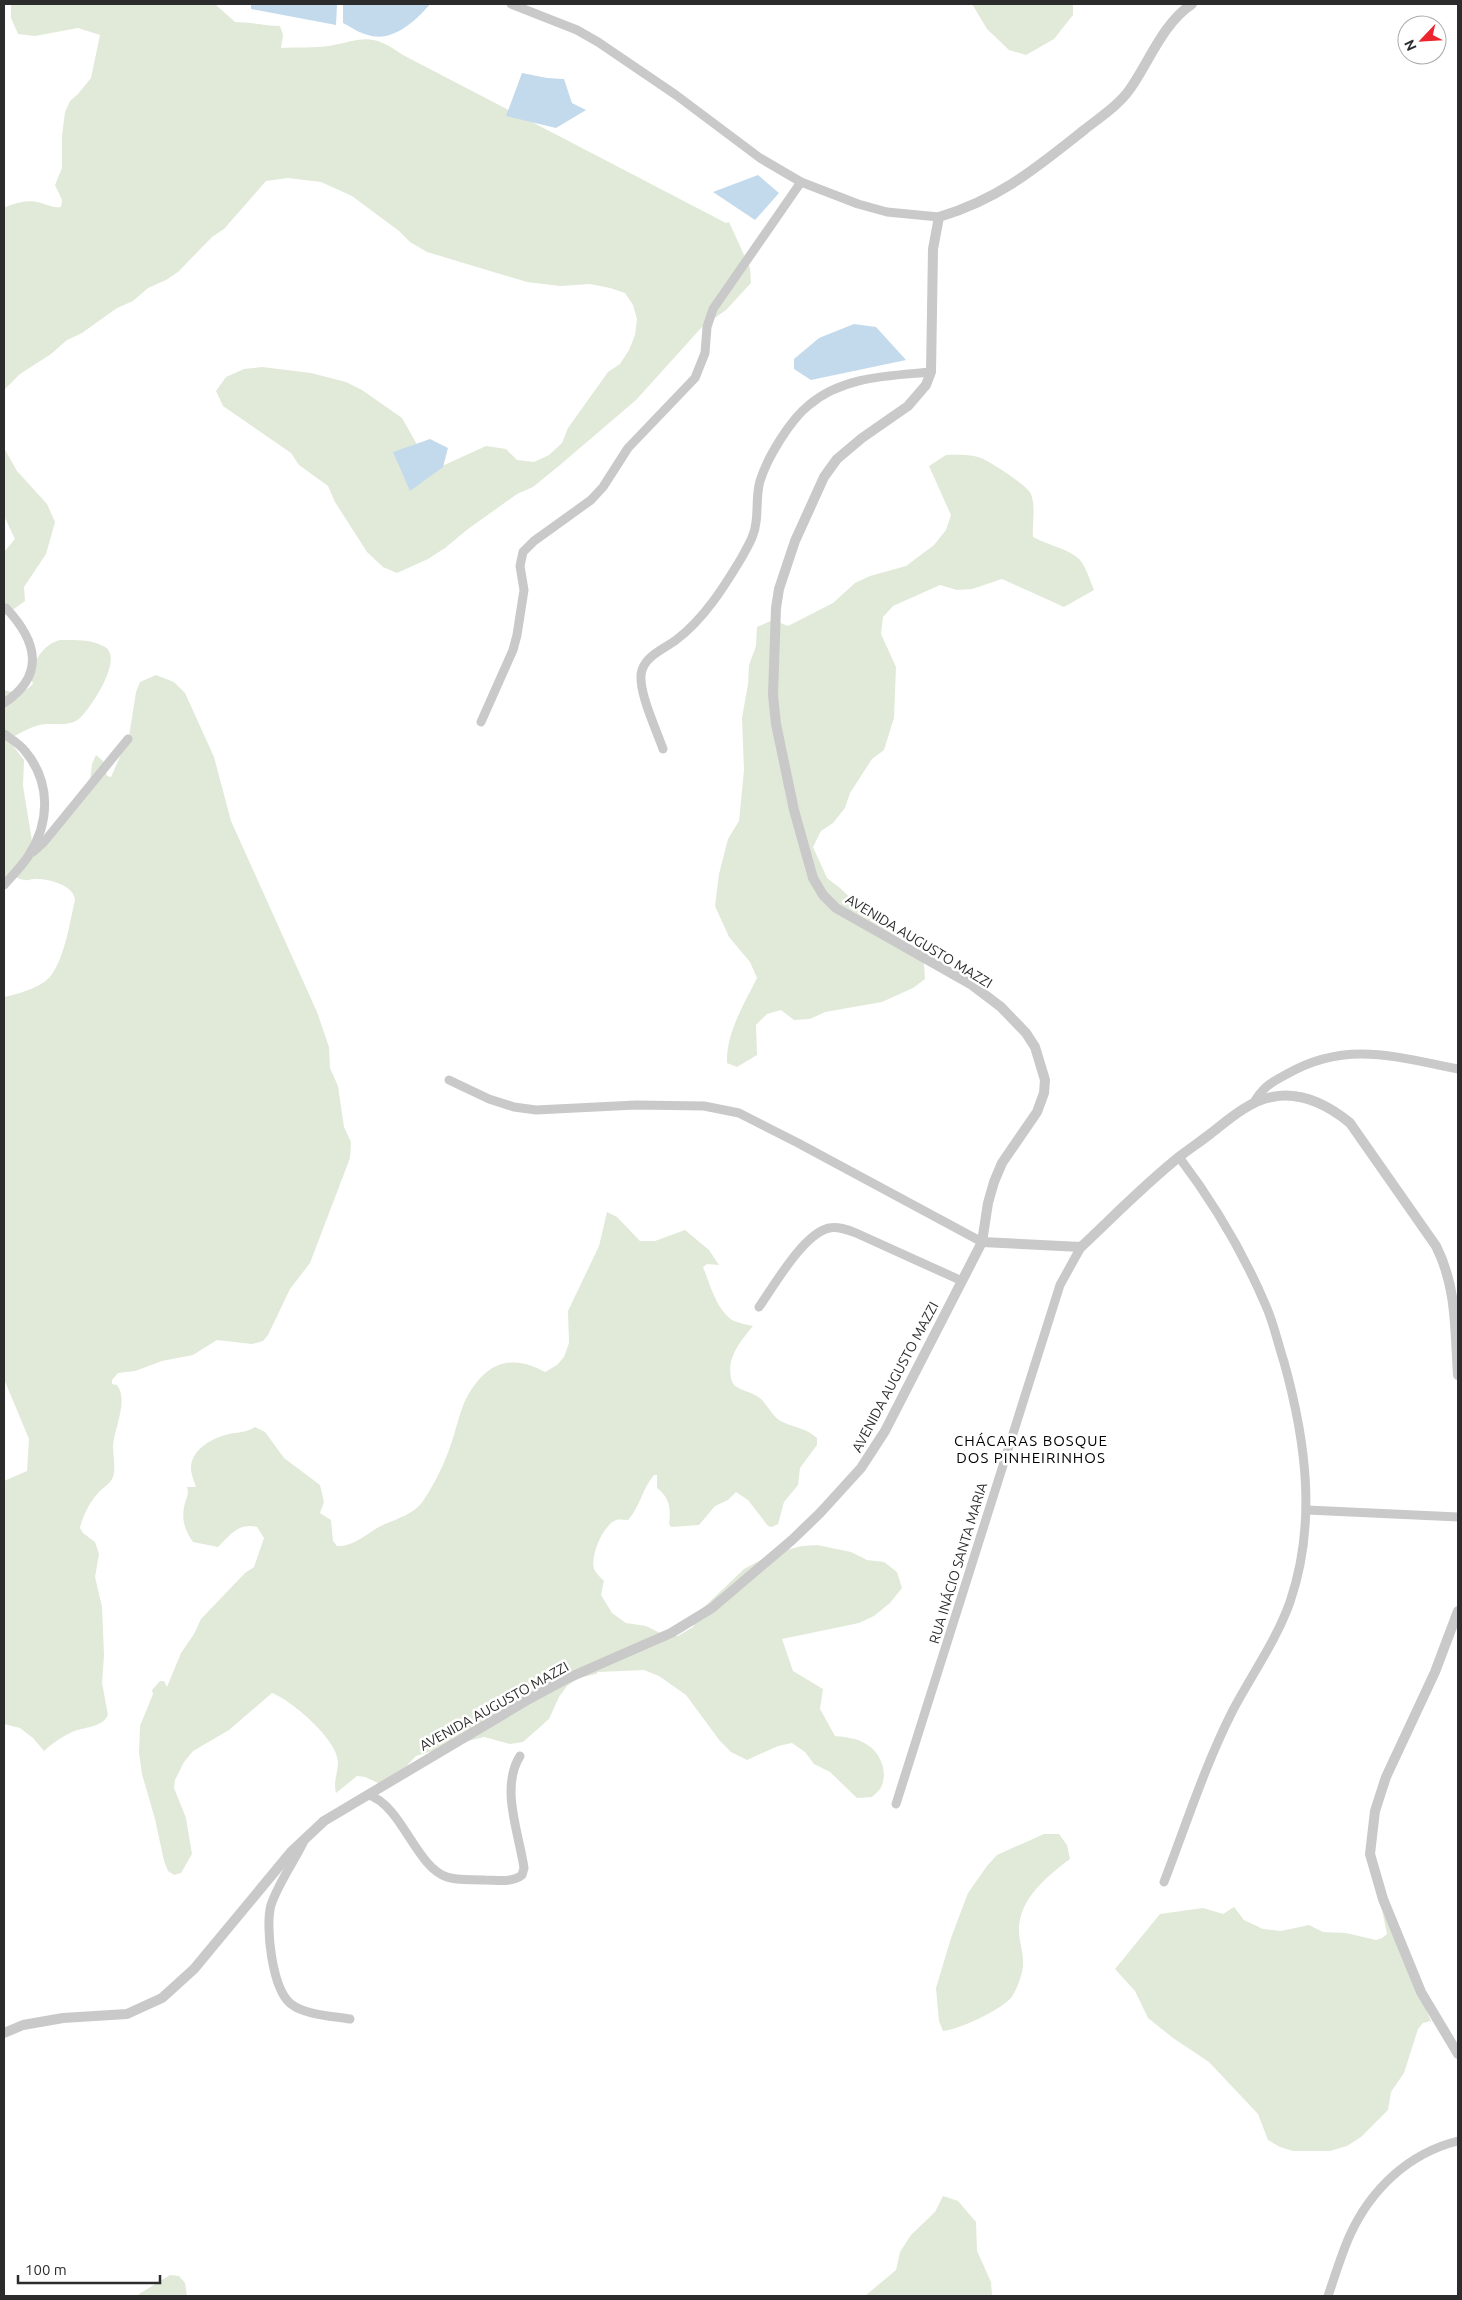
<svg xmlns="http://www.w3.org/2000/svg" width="1462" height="2300" font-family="Ubuntu,sans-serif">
  <rect width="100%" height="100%" fill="#fff"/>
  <g fill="#e1ead8">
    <path d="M11 4H215L235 22C251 22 265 26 280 26L283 35 281 48C297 47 314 48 329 46 365 39 370 32 403 55L726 223 729 222 750 268 751 283 726 310 702 327 636 400 560 465 533 487 517 494 468 529 445 548 428 559 397 573 383 567 367 552 335 502 328 486 299 465 291 453 223 406 216 391 226 377 244 369 262 367 311 373 346 382 362 390 402 418 419 448 440 467 486 446 506 449 517 460 534 462 549 455 562 443 568 428 608 372 620 364 629 350 635 335 637 319 633 305 625 293 610 288 590 284 560 286 527 282 427 252 410 242 399 231 352 196 321 182 288 178 266 181 224 229 212 237 178 272 166 280 148 288 133 301 117 308 82 333 67 340 51 354 20 374 4 390V208C15 203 28 199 41 203 49 205 52 208 61 207L62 200 55 185 62 168V136L65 112 70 101 78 94 91 78 100 35 78 28 35 36 18 34 11 18Z"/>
    <polygon points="972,4 1073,4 1073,15 1054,39 1026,55 1009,50 987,29"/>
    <polygon points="4,448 17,471 47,504 55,522 46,554 24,587 25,601 4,616 4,552 15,539 4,516"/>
    <path d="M946 455C956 455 967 454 978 457 987 459 1028 486 1031 494 1036 508 1032 523 1033 537 1047 545 1067 548 1079 559 1086 566 1090 581 1094 590L1064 607 1002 579 972 589 957 590 940 585 893 606 883 617 881 634 896 667 894 718 884 750 872 759 850 793 845 808 833 823 821 831 813 847 827 878 840 888 862 909 871 920 917 949 924 964 925 979 913 988 882 1002 825 1012 810 1019 794 1020 781 1010 767 1014 756 1025 757 1055 737 1067 727 1063C726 1033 744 1004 757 978L750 962 729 937 715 906 719 874 728 839 739 821 744 770 742 718 748 684 749 665 756 646 757 627 773 620 788 626 833 603 855 583 870 576 906 566 934 545 946 530 951 515 929 466Z"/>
    <path d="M60 640C75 640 92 639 105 647 124 658 91 708 80 718 69 728 53 722 39 725 29 728 20 733 11 738L14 747 24 760 23 786 32 841H43L90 781 92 764 96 755 103 761 107 776 111 777 129 736 136 692 140 682 156 675 174 682 185 693 214 757 231 821 317 1012 329 1047 330 1068 338 1086 344 1127 351 1142 350 1158 310 1263 290 1289 268 1335 263 1341 252 1344 217 1340 193 1355 162 1361 135 1371 118 1373 112 1380V1384L117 1385C129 1400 114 1429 113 1446 113 1455 116 1468 113 1477 110 1484 105 1486 100 1491 90 1501 83 1515 80 1528L83 1533 95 1542 99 1554 95 1577 102 1607 104 1656 102 1683 108 1715C102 1728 83 1727 72 1732 63 1736 51 1744 44 1751L33 1738 20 1728 4 1724V1481L27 1471 29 1439 4 1379V997C18 994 44 987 52 974 65 956 70 921 75 900 74 885 49 879 37 879 33 878 28 881 25 880 20 880 14 876 10 874L4 880V690C17 694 22 694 33 684L29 673C38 658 42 645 60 640Z"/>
    <path d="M607 1212 617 1217 640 1241H655L685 1230 709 1250 719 1265 707 1264 703 1267C710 1284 717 1312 734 1321 740 1323 747 1325 753 1326 740 1342 727 1357 731 1378 732 1382 733 1385 737 1387 745 1392 753 1392 761 1399 767 1405 772 1415 779 1420 792 1428 803 1426 817 1438V1445L800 1468 798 1485 784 1502 778 1524 772 1527 768 1526 748 1500 736 1492 728 1500 715 1506 699 1525 671 1527 669 1524C671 1509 670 1498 657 1488V1475H654C642 1489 640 1507 628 1520 624 1520 620 1519 616 1520 603 1525 590 1556 594 1569 596 1573 601 1578 604 1581L601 1595 612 1613 626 1623 646 1626 662 1634 678 1636 693 1627 701 1610 744 1569 774 1553 802 1546 817 1545 851 1552 867 1560 884 1562 897 1572 902 1588 890 1603 874 1616 859 1623 782 1639 793 1671 823 1689 820 1709 835 1736C845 1737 857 1738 866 1744 879 1751 888 1770 882 1785 881 1789 875 1794 872 1797L857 1798 830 1772 814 1764 805 1752 792 1743 778 1746 747 1760 731 1752 720 1741 686 1695 659 1676 644 1670 598 1672 596 1674 578 1678 567 1686 559 1697 549 1719 523 1742 510 1744 484 1737 452 1745 416 1756 399 1774 387 1782 378 1783 365 1777 357 1776 336 1793C333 1781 338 1773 338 1762 338 1740 291 1700 272 1693L229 1730 193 1751 184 1762 175 1780 174 1788 186 1818 192 1854 181 1873 174 1875 168 1871 164 1861 155 1819 142 1774 139 1753 140 1726 153 1694 152 1690 160 1681H164L167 1687 181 1653 194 1634 201 1619 245 1573 254 1567 264 1538 257 1527C239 1522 230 1535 218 1547L193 1542C184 1529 181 1518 185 1503 187 1497 189 1493 187 1487H196C194 1481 191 1474 191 1468 191 1449 213 1438 229 1434 238 1432 246 1433 255 1427L265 1432 284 1458 320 1485 324 1502 320 1513 331 1520 333 1541 337 1546C354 1547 367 1533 381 1526 397 1518 415 1515 425 1498 435 1483 444 1464 450 1447 456 1431 459 1412 467 1397 486 1363 510 1353 545 1372L557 1365 564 1357 569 1343 568 1311 599 1246Z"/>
    <path d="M1044 1834H1059L1067 1845 1070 1859C1050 1874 1025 1894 1020 1920 1016 1936 1024 1949 1023 1965 1023 1973 1016 1992 1011 1998 1000 2010 959 2030 943 2031L939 2021 936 1988 951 1938 968 1893 987 1866 997 1855Z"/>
    <polygon points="1234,1907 1244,1920 1263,1929 1281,1931 1309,1925 1323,1932 1346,1933 1376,1940 1382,1938 1387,1934 1382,1910 1431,2021 1423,2023 1418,2029 1404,2073 1391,2092 1388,2110 1361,2137 1347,2146 1330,2151 1293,2151 1280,2147 1268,2140 1258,2114 1209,2062 1173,2038 1148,2018 1135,1991 1115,1969 1160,1914 1203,1908 1223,1914"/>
    <polygon points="943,2196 958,2201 976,2222 977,2251 991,2282 992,2296 865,2296 896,2270 900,2252 911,2235 935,2212"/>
    <polygon points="170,2275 179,2276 185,2283 187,2296 138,2296 139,2294"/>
  </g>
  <g fill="#c2daec">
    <polygon points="251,4 337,4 336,25 251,9"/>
    <path d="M343 4H430C416 21 392 43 368 35 359 33 351 27 343 23Z"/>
    <polygon points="522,73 547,78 564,79 572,103 586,110 556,128 506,116"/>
    <polygon points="758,175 779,193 755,220 713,192"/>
    <polygon points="854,324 876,327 906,360 811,380 794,369 794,359 819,338"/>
    <polygon points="430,439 448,448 443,467 410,491 393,452"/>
  </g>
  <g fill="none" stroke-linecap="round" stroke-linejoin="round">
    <g stroke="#c9c9c9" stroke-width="9">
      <polyline points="511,4 577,30 598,42 676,95 760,158 801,182 858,204 887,212 939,217"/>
      <path d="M4 703C46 675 37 641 6 608"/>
      <polyline points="481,722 513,650 517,635 524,590 520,566 523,552 534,541 591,500 603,487 628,448 695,378 705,353 707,327 713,309 801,182"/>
      <path d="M4 734C11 739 20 744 25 751 51 782 50 822 29 855 22 866 12 876 4 885"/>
      <path d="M663 749C657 731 636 688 642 670 647 655 664 649 676 640 704 619 724 587 742 557 748 546 755 535 756 522 758 509 756 495 760 481 767 458 790 420 809 405 843 376 889 376 931 372"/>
      <polyline points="33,852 44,842 128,739"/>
      <polyline points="449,1080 489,1099 514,1107 536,1110 636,1105 704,1106 739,1113 798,1143 982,1242"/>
      <path d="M1253 1104C1263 1087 1270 1083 1287 1074 1346 1040 1396 1057 1458 1069"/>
      <path d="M759 1307C774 1286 803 1234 829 1228 838 1226 848 1230 856 1233L962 1281"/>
      <polyline points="1307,1510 1458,1517"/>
      <path d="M369 1795C402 1806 416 1867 447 1877 458 1881 473 1879 485 1880 497 1880 512 1883 522 1875L524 1868C519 1833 500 1788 520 1756"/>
      <polyline points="896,1804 1060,1285 1081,1247"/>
      <path d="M303 1843C293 1863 278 1884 271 1905 265 1926 272 1989 291 2004 305 2015 332 2016 350 2019"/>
      <path d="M1164 1882C1186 1825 1205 1765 1233 1710 1252 1674 1276 1641 1290 1602 1317 1523 1306 1441 1284 1362 1278 1344 1274 1324 1266 1306 1244 1254 1213 1202 1179 1157"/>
      <path d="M1328 2296C1335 2276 1341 2255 1350 2235 1371 2189 1409 2153 1458 2141"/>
    </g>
    <g stroke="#c9c9c9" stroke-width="10">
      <path d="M982 1242 1081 1247C1113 1217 1145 1184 1179 1157 1189 1149 1200 1142 1210 1134 1228 1120 1249 1101 1272 1097 1301 1091 1329 1106 1350 1123L1436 1246C1457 1287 1455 1331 1458 1375"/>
      <polyline points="1458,1611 1435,1672 1386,1777 1375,1811 1370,1854 1383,1899 1421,1992 1458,2054"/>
      <path d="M4 2033 23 2025 63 2018 127 2014 162 1998 194 1969 291 1852 324 1821 529 1699 566 1679 671 1633 712 1608 792 1540 820 1513 861 1468 885 1431 982 1242 988 1203 994 1182 1002 1163 1037 1112 1044 1093 1045 1080 1035 1047 1026 1033 1001 1007 972 985 836 908 823 895 813 878 794 810 776 724 773 695 776 608 779 589 795 541 824 477 837 459 862 438 908 406 926 385 931 372 933 249 939 217C999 199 1035 169 1084 130 1099 118 1119 105 1130 89 1149 62 1163 23 1192 4"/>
    </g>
  </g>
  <g text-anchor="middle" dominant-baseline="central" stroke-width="5" stroke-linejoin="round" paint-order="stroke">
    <g font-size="14" fill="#2c2c2c" stroke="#fff">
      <text transform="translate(919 941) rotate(31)">AVENIDA AUGUSTO MAZZI</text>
      <text transform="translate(895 1377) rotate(-62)">AVENIDA AUGUSTO MAZZI</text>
      <text transform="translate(958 1563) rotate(-73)">RUA INÁCIO SANTA MARIA</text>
      <text transform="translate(494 1706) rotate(-29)">AVENIDA AUGUSTO MAZZI</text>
    </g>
    <g font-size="15" letter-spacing="1" fill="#000" stroke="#fff">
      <text x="1031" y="1440">CHÁCARAS BOSQUE<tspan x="1031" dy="17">DOS PINHEIRINHOS</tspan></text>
    </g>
  </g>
  <rect width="1462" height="2300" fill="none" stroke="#2c2c2c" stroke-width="10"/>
  <g transform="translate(1422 40) rotate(245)"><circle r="24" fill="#ffffff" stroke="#ababab"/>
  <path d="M0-4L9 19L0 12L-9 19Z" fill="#ec242d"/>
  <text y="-8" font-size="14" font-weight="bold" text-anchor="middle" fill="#2c2c2c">N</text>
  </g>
  <path d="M18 2275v8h142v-8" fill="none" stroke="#2c2c2c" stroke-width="2.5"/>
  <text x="25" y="2275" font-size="15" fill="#2c2c2c" stroke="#ffffff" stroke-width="4" paint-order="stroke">100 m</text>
</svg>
